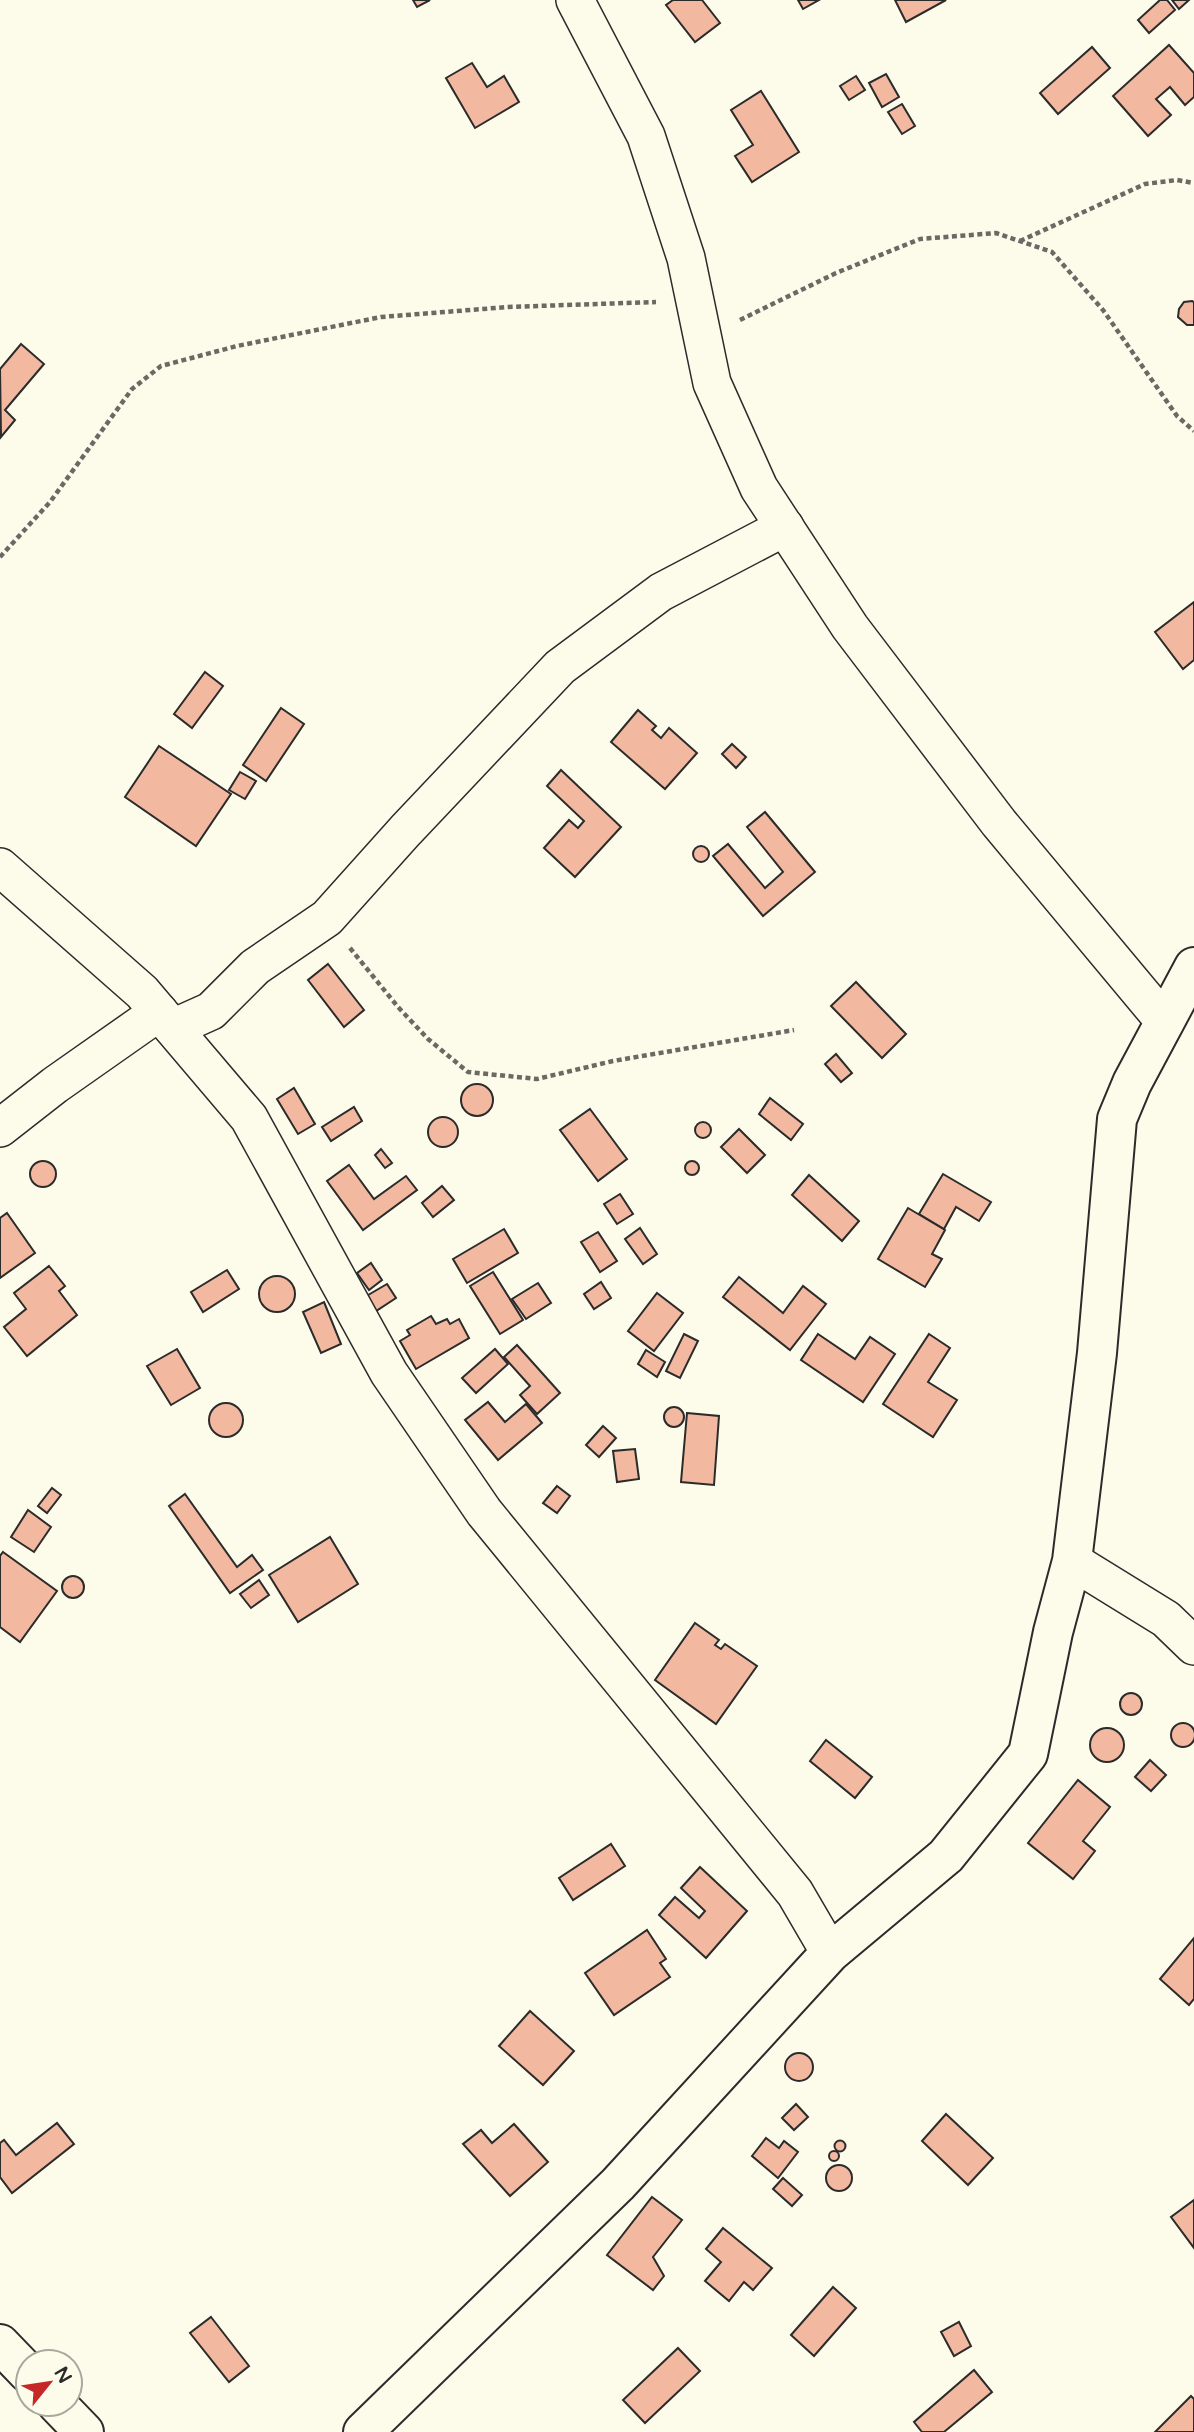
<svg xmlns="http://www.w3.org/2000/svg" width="1194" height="2432" font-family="'Varela Round',sans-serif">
  <rect width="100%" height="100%" fill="#fdfbea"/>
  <g fill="#f2b8a0" stroke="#2b2b2b" stroke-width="2">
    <polygon points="413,0 430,0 417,7"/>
    <polygon points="673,0 702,0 720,23 695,42 666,5"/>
    <polygon points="798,0 819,0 803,9"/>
    <polygon points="895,0 946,0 906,22"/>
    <polygon points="1160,0 1167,0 1175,10 1149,33 1138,20"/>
    <polygon points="1172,0 1189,0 1179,9"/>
    <polygon points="1169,45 1194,73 1194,97 1185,105 1170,87 1156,99 1171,115 1148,136 1113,96"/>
    <polygon points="1092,47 1110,68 1058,114 1040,93"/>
    <polygon points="472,63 487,87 504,76 519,102 475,128 446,78"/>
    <polygon points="886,74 899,97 882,107 869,83"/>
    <polygon points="856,76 865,90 849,100 840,86"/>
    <polygon points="761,91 799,152 752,182 735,156 753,145 731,110"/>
    <polygon points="902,104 915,126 902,134 888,112"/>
    <polygon points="1192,301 1194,302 1194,325 1187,325 1178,317 1179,309 1184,302"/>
    <polygon points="21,344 44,364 5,410 15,420 1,437 0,369"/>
    <polygon points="1194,602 1194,660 1183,669 1155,632"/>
    <polygon points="205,672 223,686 192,728 174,714"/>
    <polygon points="281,708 304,724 266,781 243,765"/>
    <polygon points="638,710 656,726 652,730 661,738 669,728 697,753 665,789 611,742"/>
    <polygon points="732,744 746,757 736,768 722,754"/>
    <polygon points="159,746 231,794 196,846 125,797"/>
    <polygon points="561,770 621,827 575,877 544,848 569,820 578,828 584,821 547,786"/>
    <polygon points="240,772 256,781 245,799 229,790"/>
    <polygon points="765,812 815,872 763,916 713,856 728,844 765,888 783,872 747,827"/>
    <circle cx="701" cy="854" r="8"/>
    <polygon points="328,964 364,1010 344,1027 308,980"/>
    <polygon points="856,982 906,1034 882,1058 831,1006"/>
    <polygon points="836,1054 852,1073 841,1082 825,1064"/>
    <circle cx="477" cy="1100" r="16"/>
    <polygon points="294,1088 315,1124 298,1134 277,1099"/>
    <polygon points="770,1098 803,1124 791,1140 759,1114"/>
    <polygon points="354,1107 362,1121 331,1141 322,1127"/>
    <polygon points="590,1109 627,1159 598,1181 560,1130"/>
    <circle cx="443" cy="1132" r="15"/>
    <circle cx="703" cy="1130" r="8"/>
    <polygon points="739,1129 765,1155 747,1173 721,1147"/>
    <polygon points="381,1149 392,1163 385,1168 375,1155"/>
    <circle cx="43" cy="1174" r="13"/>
    <circle cx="692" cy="1168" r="7"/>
    <polygon points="349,1165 374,1199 406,1176 417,1190 363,1230 327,1181"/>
    <polygon points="943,1174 991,1202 979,1221 956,1207 944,1229 919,1214"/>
    <polygon points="809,1175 859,1221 842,1241 792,1195"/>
    <polygon points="442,1186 454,1200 433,1217 422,1203"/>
    <polygon points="620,1194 633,1214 617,1224 604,1204"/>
    <polygon points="908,1208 945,1230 932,1254 942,1259 925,1287 878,1259"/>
    <polygon points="7,1213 35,1253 0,1278 0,1218"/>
    <polygon points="640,1228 657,1254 643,1264 625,1239"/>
    <polygon points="504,1229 518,1253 467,1283 453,1259"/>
    <polygon points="598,1232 617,1261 600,1272 581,1242"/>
    <polygon points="371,1263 382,1280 369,1290 357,1273"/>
    <polygon points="49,1266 65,1286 59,1291 77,1315 27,1356 4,1327 26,1309 14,1293"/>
    <polygon points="227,1270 239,1289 203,1312 191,1292"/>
    <polygon points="493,1272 523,1320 500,1334 470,1286"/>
    <circle cx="277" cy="1294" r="18"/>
    <polygon points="739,1277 783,1313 803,1286 826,1304 790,1350 723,1297"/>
    <polygon points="601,1282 611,1298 594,1309 584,1294"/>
    <polygon points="538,1283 551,1303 526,1319 512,1299"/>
    <polygon points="387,1284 396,1298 373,1313 363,1298"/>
    <polygon points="657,1293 683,1313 654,1351 628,1331"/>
    <polygon points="324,1302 341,1344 321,1353 303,1312"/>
    <polygon points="431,1316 436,1324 447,1319 450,1324 459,1319 469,1338 416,1369 400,1341 410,1335 407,1330"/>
    <polygon points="684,1334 698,1341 680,1378 666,1371"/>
    <polygon points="818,1334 855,1359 870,1337 895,1354 863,1402 801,1360"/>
    <polygon points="929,1334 950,1348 928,1382 957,1400 933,1437 883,1404"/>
    <polygon points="517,1345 560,1393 537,1414 520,1395 530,1386 504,1357"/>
    <polygon points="177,1349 200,1388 171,1405 147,1366"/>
    <polygon points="495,1349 508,1364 476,1393 462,1378"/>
    <polygon points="646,1350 665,1362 657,1377 638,1364"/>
    <polygon points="488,1402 505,1422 526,1404 542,1423 498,1460 465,1420"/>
    <circle cx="226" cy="1420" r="17"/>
    <circle cx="674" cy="1417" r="10"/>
    <polygon points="687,1413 719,1416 714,1485 681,1482"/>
    <polygon points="603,1426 616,1438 599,1457 586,1445"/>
    <polygon points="635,1449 639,1479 617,1482 613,1451"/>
    <polygon points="557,1486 570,1496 557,1513 543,1503"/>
    <polygon points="52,1488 61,1495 47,1513 38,1506"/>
    <polygon points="185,1494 237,1567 252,1555 263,1570 230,1593 169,1506"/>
    <polygon points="28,1510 51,1527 34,1552 11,1537"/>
    <polygon points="330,1537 358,1584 298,1622 269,1575"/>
    <polygon points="3,1552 57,1591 20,1642 0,1627 0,1556"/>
    <circle cx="73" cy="1587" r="11"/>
    <polygon points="259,1580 269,1595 251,1608 240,1594"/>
    <polygon points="695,1623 719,1640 715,1645 721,1649 725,1644 757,1666 716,1724 655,1680"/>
    <circle cx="1131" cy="1704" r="11"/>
    <circle cx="1183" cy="1735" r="12"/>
    <circle cx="1107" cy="1745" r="17"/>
    <polygon points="826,1740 872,1777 855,1798 810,1761"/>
    <polygon points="1150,1760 1166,1775 1151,1791 1135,1777"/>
    <polygon points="1078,1780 1110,1807 1083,1841 1095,1851 1073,1879 1028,1843"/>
    <polygon points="611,1844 625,1866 573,1900 559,1878"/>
    <polygon points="700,1867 747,1911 706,1958 659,1915 675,1897 699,1918 705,1911 681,1888"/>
    <polygon points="647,1930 666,1959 660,1963 670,1977 614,2015 585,1973"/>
    <polygon points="1194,1938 1194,1999 1189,2005 1160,1979"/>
    <polygon points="530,2011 574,2051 543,2085 499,2046"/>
    <circle cx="799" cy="2067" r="14"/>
    <polygon points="796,2104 808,2117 794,2130 782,2118"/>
    <polygon points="946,2114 993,2158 968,2185 922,2141"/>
    <polygon points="57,2123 74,2144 12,2193 0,2177 0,2143 4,2140 16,2155"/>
    <polygon points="514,2124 548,2162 510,2196 463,2144 481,2130 492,2143"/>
    <polygon points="766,2138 779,2148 784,2141 798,2152 778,2178 752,2156"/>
    <circle cx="840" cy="2146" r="5.5"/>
    <circle cx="834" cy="2156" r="5"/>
    <circle cx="839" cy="2178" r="13"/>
    <polygon points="783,2178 802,2195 792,2206 773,2189"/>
    <polygon points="652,2197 682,2220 653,2257 664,2276 653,2290 607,2255"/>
    <polygon points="1194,2200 1194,2248 1171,2217"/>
    <polygon points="723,2228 772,2268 753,2290 744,2282 729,2301 705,2281 721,2262 706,2249"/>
    <polygon points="833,2287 856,2308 814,2356 791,2335"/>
    <polygon points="211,2317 249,2366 229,2382 190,2333"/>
    <polygon points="959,2322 971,2346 954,2356 941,2332"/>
    <polygon points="678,2348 700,2371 645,2423 623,2400"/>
    <polygon points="974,2370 992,2392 944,2432 922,2432 914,2422"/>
    <polygon points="1191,2396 1194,2399 1194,2432 1155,2432"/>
  </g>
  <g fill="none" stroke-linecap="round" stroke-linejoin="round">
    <defs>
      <g id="street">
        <polyline points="575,0 646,136 686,258 712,383 759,488 850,627 999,823 1165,1022"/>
        <polyline points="0,867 142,992 249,1118 389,1373 484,1512 795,1893 830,1953"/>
        <polyline points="173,1028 211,1011 255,967 327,918 405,831 560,667 661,592 785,527"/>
        <polyline points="0,1128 55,1085 159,1012"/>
        <polyline points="1072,1561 1166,1619 1194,1646"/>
      </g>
      <polyline id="secondary" points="363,2432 618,2184 830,1953 946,1856 1028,1754 1053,1632 1072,1561 1097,1353 1117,1119 1132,1083 1194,967"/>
      <g id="highway">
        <polyline points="0,2344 28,2373"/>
        <polyline points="57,2404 84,2432"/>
      </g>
    </defs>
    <use href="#street" stroke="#2b2b2b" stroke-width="40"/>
    <use href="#secondary" stroke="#2b2b2b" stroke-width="42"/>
    <use href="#highway" stroke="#2b2b2b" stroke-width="42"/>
    <g stroke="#6a6964" stroke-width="4.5" stroke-dasharray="5 3.5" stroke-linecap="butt">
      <polyline points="1020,241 1145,184 1177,180 1194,183"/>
      <polyline points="740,320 836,273 920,239 996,233 1052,252 1103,310 1177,416 1194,431"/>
      <polyline points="0,557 50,502 132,389 161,366 237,346 381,317 508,307 656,302"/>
      <polyline points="350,948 398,1007 428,1039 468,1072 537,1079 613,1061 794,1030"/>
    </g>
    <use href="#street" stroke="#fdfbea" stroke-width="37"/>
    <use href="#secondary" stroke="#fdfbea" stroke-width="38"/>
    <use href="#highway" stroke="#fdfbea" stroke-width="38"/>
  </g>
  <g transform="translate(49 2383) rotate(60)"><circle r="33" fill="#fdfbea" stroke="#a9a89e" stroke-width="2"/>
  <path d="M0-5L12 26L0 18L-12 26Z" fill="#c62828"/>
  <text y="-10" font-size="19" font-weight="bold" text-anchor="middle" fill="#2b2b2b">N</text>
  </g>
</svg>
